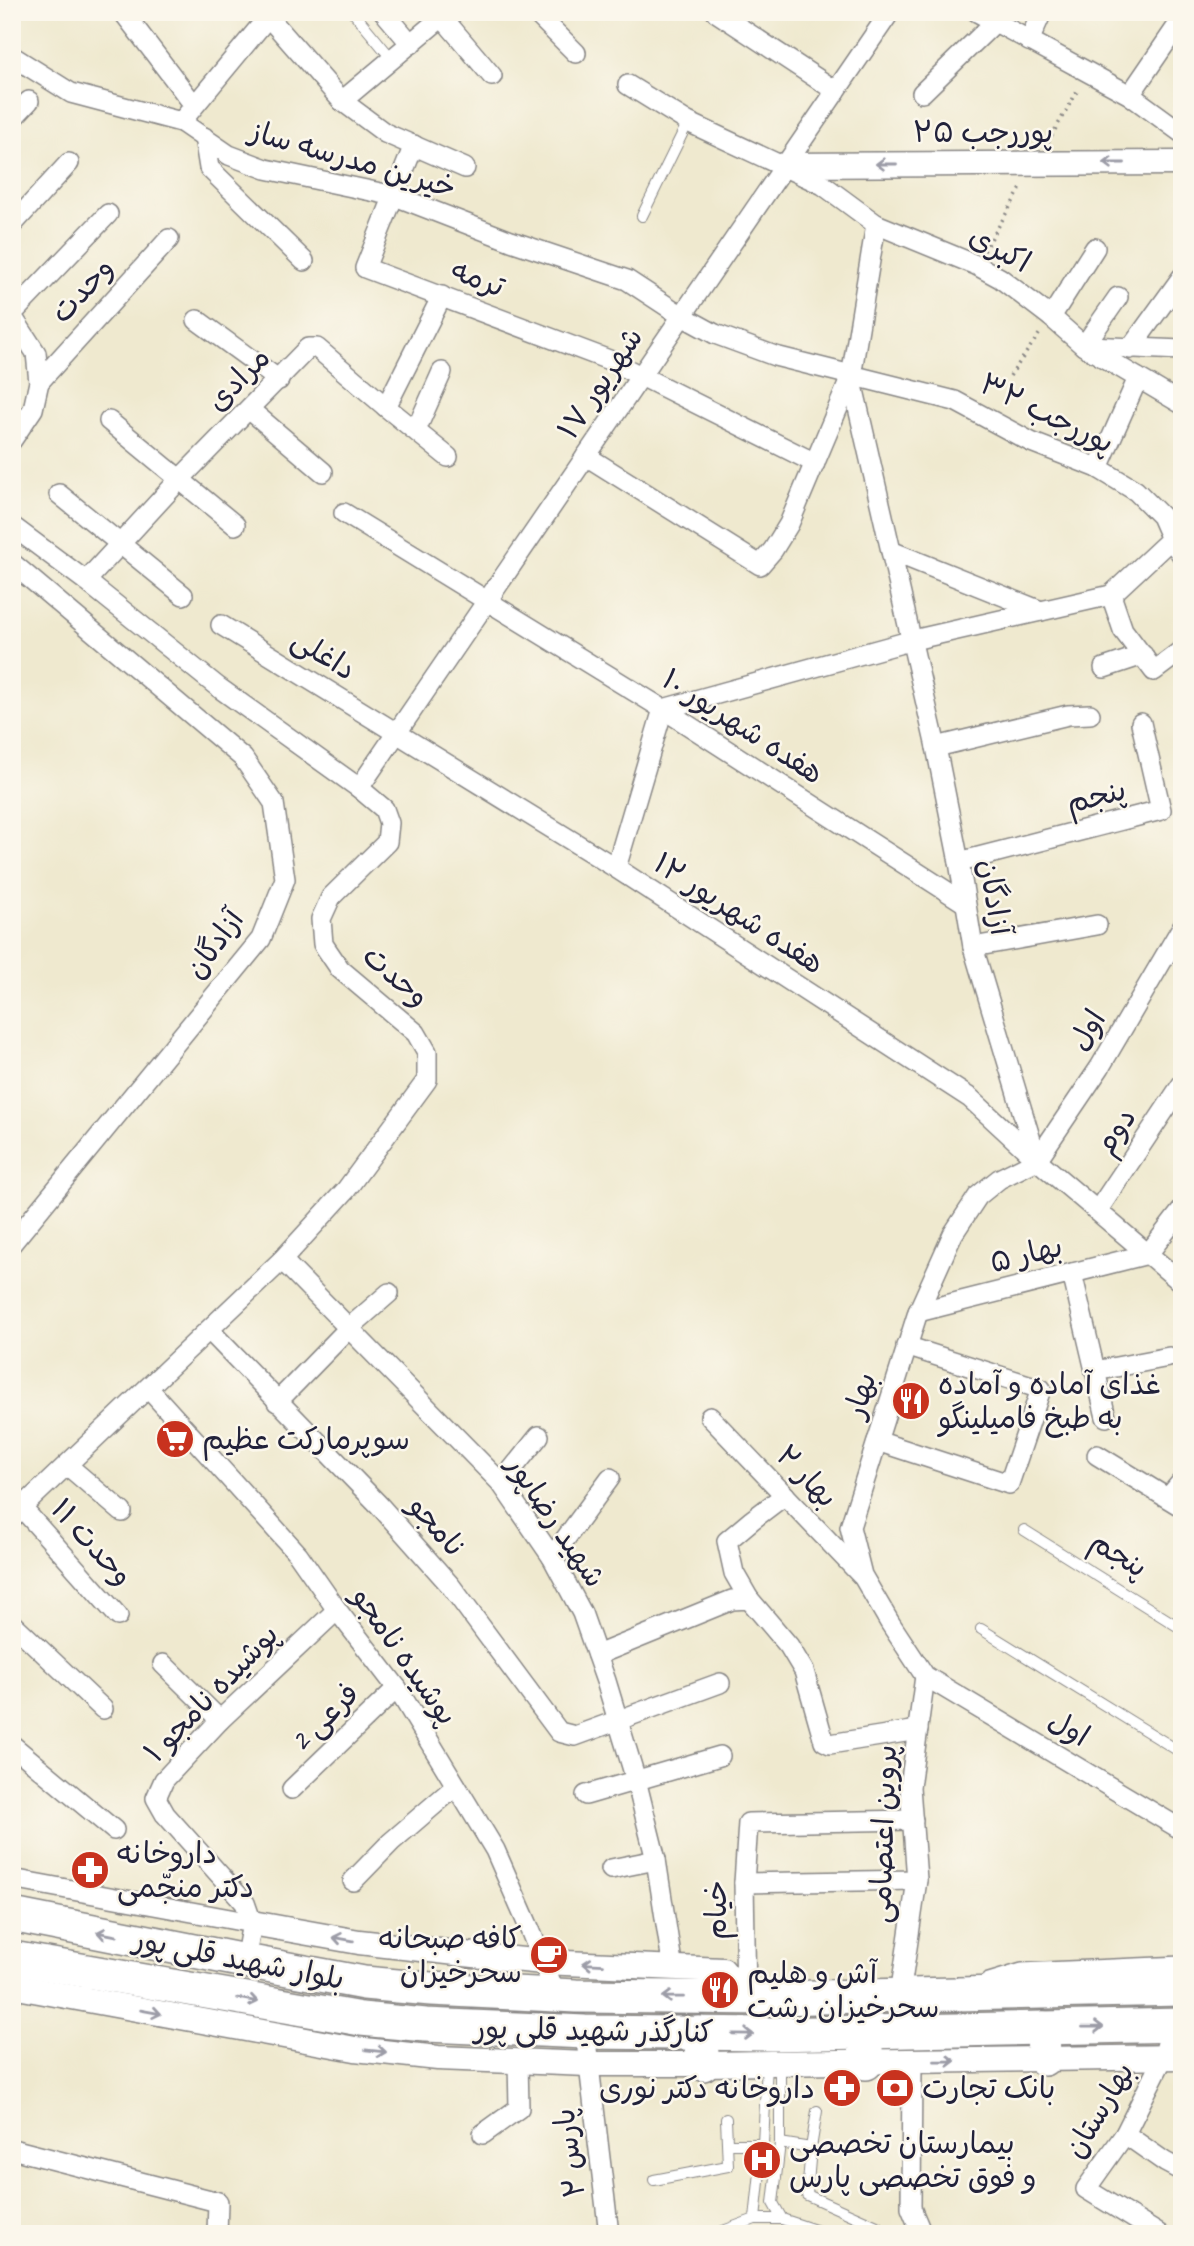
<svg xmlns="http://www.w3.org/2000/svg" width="1194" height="2246" font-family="Caveat,'Playpen Sans Arabic',sans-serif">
  <rect width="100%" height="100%" fill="#fbf7ec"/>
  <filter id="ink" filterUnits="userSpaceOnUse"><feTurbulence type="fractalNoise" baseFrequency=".0143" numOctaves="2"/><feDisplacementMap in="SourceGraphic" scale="14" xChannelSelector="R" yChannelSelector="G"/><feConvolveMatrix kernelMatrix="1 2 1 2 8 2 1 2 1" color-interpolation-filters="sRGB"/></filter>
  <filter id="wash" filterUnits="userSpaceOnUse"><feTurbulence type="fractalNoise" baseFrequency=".00686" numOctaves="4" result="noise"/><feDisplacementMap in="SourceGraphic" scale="28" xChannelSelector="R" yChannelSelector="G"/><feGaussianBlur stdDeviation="1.57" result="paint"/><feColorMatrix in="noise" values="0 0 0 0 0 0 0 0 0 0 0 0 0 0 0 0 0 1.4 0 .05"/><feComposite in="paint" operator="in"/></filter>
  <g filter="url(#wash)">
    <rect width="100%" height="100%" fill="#efe9cf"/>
  </g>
  <g filter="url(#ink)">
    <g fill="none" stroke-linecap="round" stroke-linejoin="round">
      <defs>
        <g id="service">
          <polyline points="353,12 392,59"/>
          <polyline points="642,216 688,122"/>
          <polyline points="1024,1530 1182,1629"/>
          <polyline points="981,1629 1182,1753"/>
          <polyline points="780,2064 780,2143 773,2203 782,2219"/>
          <polyline points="817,2111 811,2148 807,2195 877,2226"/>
          <polyline points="780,2143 811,2148"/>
          <polyline points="729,2144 763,2144"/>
          <polyline points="654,2180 728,2166 726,2119"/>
          <polyline points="755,2219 763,2144 767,2064"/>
          <polyline points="715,2234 755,2219 782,2219 827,2234"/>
        </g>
        <g id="minor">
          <polyline points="123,12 194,105"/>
          <polyline points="264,12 342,101 385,133 465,168"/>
          <polyline points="384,12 411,44"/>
          <polyline points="535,12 576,53"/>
          <polyline points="716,12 836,91"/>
          <polyline points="977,12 1130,95 1182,133"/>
          <polyline points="442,17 492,76"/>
          <polyline points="1029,41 1042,12"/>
          <polyline points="12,56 71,93 181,122 229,155 266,169 395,196 511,241 627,280 682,316 715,334 775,356 955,401 1031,442 1098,468 1136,491 1161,516 1171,539 1182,555"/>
          <polyline points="628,85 688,122 823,185 876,224 976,265 1000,278 1051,317 1084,346 1182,404"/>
          <polyline points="922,93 994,23"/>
          <polyline points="1130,95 1182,19"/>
          <polyline points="342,101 448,12"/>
          <polyline points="12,119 29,101"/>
          <polyline points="181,122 268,17"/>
          <polyline points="204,137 209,168 304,261"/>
          <polyline points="414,145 365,268 609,360 815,463"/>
          <polyline points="876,224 851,377 936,747 959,862 973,947 1036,1157"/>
          <polyline points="12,225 69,163"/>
          <polyline points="12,314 108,214"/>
          <polyline points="12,316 36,353 39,382 33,409 12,440"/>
          <polyline points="1051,317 1095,248"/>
          <polyline points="197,320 279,380"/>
          <polyline points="1084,346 1118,297"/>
          <polyline points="1088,346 1182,350"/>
          <polyline points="1130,349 1182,277"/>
          <polyline points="39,382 169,239"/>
          <polyline points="386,407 442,296"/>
          <polyline points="250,410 323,472"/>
          <polyline points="109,421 235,525"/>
          <polyline points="416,430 442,372"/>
          <polyline points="586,456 760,565 773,550 789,524 851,377"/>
          <polyline points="1098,468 1138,378"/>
          <polyline points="59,494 183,595"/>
          <polyline points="344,513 663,709 965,903"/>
          <polyline points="12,526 86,581 218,687 359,788 384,809 389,823 387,842 331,897 321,919 323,944 340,969 416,1033 427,1052 427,1080 346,1190 282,1260 12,1517"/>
          <polyline points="1171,539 1111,595 1123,630 1154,671 1182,650"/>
          <polyline points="891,551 1041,611"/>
          <polyline points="12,563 243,758 274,803 285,879 261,939 12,1243"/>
          <polyline points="86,581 179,480 308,348 317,348 386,407 448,457"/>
          <polyline points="221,625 616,868 970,1098 1037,1160 1182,1283"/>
          <polyline points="1104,668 1143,655"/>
          <polyline points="936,747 1068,715 1090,714"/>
          <polyline points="359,788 890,12"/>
          <polyline points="959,862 1161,810 1141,723"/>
          <polyline points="616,868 663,709 913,640 1111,595"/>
          <polyline points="1182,927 1100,1067 1037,1160 999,1179 978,1196 953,1234 918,1312 850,1527 862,1575 890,1623 925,1676 1182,1830"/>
          <polyline points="973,947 1097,925"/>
          <polyline points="1098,1210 1182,1084"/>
          <polyline points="282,1260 501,1483 552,1557 582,1613 606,1681 636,1780 656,1860 673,1969"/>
          <polyline points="1072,1273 1106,1417"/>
          <polyline points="918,1312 1148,1254 1182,1210"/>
          <polyline points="209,1330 379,1505 450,1585 559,1732 575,1736 720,1683"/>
          <polyline points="1095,1371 1169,1357"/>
          <polyline points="148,1388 298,1554 337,1610 397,1688 495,1850 531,1932 556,1995"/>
          <polyline points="277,1402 349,1328 389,1293"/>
          <polyline points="710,1417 861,1575"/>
          <polyline points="877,1441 1009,1484 1041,1389 906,1346"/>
          <polyline points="1097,1455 1182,1507"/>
          <polyline points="67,1465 122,1512"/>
          <polyline points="501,1483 539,1436"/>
          <polyline points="1168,1498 1182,1481"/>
          <polyline points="22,1508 118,1616"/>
          <polyline points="552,1557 610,1478"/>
          <polyline points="749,1599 734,1573 727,1541 752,1520 785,1495"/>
          <polyline points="12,1623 103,1709"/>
          <polyline points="597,1655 732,1600 749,1599 789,1646 804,1671 824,1741 830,1744 918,1730"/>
          <polyline points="163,1664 220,1720"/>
          <polyline points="12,1745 114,1830"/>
          <polyline points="292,1789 397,1688"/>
          <polyline points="586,1795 720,1756"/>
          <polyline points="611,1869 656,1860"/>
          <polyline points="12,1879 252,1923"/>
          <polyline points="353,1881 391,1842 456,1786"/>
          <polyline points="744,1883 917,1880"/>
          <polyline points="252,1923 245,1903 165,1814 156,1798 164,1780 220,1720 337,1610"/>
          <polyline points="245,1961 252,1923"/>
          <polyline points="989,1983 1022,1973 1182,1966"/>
          <polyline points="900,1995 917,1880 910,1787 925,1676"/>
          <polyline points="746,1998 744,1883 748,1823 913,1820"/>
          <polyline points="585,2032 609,2234"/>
          <polyline points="912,2062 911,2208 922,2234"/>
          <polyline points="483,2134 519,2108 518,2062"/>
          <polyline points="1125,2134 1165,2162 1182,2171"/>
          <polyline points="12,2149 218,2202 217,2234"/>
          <polyline points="1159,2234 1086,2189 1125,2134 1163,2058 1172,2025"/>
        </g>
        <g id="tertiary">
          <polyline points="784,165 1182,163"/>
          <polyline points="252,1923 359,1942 474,1955 543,1962 723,1970 746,1998"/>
          <polyline points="12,1986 355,2049 438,2058 588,2064 703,2064 1182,2057"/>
        </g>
        <g id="trunk">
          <polyline points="12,1915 245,1961 364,1983 431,1989 576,1996 772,1998 1182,1989"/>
          <polyline points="12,1958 361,2019 426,2025 585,2032 772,2034 1182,2025"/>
          <polyline points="1043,2028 1044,2059"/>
          <polyline points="700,2033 703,2064"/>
          <polyline points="866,2063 866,2032"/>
        </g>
      </defs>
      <use href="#service" stroke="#888685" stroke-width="12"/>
      <use href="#minor" stroke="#888685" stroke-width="22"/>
      <use href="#tertiary" stroke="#888685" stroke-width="27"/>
      <use href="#trunk" stroke="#888685" stroke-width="36"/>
      <g stroke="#888685" stroke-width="3.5" stroke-dasharray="2 5" stroke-linecap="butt">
        <polyline points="1048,142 1079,88"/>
        <polyline points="984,251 1023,185"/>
        <polyline points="1010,376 1042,330"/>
      </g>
      <use href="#service" stroke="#fff" stroke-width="10"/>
      <use href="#minor" stroke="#fff" stroke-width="19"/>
      <use href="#tertiary" stroke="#fff" stroke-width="24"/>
      <use href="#trunk" stroke="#fff" stroke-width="33"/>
    </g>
    <defs><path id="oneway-shaft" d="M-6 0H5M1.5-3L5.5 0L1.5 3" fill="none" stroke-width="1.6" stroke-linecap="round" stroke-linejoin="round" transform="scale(1.75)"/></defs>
    <g stroke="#9c9ca7">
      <use href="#oneway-shaft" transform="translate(1114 163) rotate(180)"/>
      <use href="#oneway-shaft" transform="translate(886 164) rotate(180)"/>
      <use href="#oneway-shaft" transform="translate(107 1934) rotate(-169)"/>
      <use href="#oneway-shaft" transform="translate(343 1939) rotate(-170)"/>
      <use href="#oneway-shaft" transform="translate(593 1964) rotate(-177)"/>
      <use href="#oneway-shaft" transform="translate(673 1997) rotate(-179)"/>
      <use href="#oneway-shaft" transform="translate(248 2000) rotate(10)"/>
      <use href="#oneway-shaft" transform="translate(151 2012) rotate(10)"/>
      <use href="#oneway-shaft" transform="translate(1093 2027) rotate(-1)"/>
      <use href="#oneway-shaft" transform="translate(743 2034) rotate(1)"/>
      <use href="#oneway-shaft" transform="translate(376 2051) rotate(6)"/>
      <use href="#oneway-shaft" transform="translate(945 2061) rotate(-1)"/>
    </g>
  </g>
  <defs>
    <symbol id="restaurant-disc" viewBox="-11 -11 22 22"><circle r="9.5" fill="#c8321e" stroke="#fbf7ec"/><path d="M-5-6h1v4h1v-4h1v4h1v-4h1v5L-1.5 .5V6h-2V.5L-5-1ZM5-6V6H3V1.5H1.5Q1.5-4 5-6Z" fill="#fff"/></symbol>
    <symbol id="supermarket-disc" viewBox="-11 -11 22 22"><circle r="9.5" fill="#c8321e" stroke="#fbf7ec"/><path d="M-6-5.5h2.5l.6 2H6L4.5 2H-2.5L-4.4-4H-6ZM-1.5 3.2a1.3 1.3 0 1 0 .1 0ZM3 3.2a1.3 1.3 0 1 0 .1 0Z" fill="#fff"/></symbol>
    <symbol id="pharmacy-disc" viewBox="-11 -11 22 22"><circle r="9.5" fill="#c8321e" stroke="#fbf7ec"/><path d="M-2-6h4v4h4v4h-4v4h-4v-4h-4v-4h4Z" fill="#fff"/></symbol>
    <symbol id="cafe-disc" viewBox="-11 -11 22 22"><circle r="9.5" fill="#c8321e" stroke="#fbf7ec"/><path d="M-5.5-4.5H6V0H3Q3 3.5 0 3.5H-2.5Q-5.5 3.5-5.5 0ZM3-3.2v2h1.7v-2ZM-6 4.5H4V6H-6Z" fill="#fff"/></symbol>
    <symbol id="bank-disc" viewBox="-11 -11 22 22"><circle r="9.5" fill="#c8321e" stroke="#fbf7ec"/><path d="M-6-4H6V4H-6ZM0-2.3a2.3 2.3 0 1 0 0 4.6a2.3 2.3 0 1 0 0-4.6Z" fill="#fff"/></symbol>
    <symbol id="hospital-disc" viewBox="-11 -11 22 22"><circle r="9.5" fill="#c8321e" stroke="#fbf7ec"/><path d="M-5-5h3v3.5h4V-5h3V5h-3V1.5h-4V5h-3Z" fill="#fff"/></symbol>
  </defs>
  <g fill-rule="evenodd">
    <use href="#restaurant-disc" x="889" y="1379" width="44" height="44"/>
    <use href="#supermarket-disc" x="153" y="1417" width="44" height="44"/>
    <use href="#pharmacy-disc" x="68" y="1848" width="44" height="44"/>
    <use href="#cafe-disc" x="527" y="1933" width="44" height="44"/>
    <use href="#restaurant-disc" x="698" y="1968" width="44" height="44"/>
    <use href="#pharmacy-disc" x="820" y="2066" width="44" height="44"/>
    <use href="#bank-disc" x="873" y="2066" width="44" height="44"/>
    <use href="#hospital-disc" x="740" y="2138" width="44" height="44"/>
  </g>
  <g text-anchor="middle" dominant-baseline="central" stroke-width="5" stroke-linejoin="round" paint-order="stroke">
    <g font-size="30" fill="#22223b" stroke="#fbf7ec">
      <text x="983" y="132">پوررجب ۲۵</text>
      <text transform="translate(353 159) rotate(16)">خیرین مدرسه ساز</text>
      <text transform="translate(1000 249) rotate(29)">اکبری</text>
      <text transform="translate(478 278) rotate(21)">ترمه</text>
      <text transform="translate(82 290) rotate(-47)">وحدت</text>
      <text transform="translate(238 379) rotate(-46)">مرادی</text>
      <text transform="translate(600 383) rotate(-56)">۱۷ شهریور</text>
      <text transform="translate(1047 413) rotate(26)">پوررجب ۳۲</text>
      <text transform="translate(324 654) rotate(32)">داغلی</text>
      <text transform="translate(743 726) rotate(33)">هفده شهریور ۱۰</text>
      <text transform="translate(1096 796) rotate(-14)">پنجم</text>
      <text transform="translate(995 897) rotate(80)">آزادگان</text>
      <text transform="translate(739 913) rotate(33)">هفده شهریور ۱۲</text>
      <text transform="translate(214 944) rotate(-54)">آزادگان</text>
      <text transform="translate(396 976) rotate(41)">وحدت</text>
      <text transform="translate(1087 1030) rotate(-58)">اول</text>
      <text transform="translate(1115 1131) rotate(-56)">دوم</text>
      <text transform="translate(1026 1254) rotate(-14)">بهار ۵</text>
      <text transform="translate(860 1395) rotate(-73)">بهار</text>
      <text transform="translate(807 1476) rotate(46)">بهار ۲</text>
      <text transform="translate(556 1521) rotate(56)">شهید رضاپور</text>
      <text transform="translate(437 1526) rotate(49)">نامجو</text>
      <text transform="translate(92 1542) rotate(48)">وحدت ۱۱</text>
      <text transform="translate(1119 1554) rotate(32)">پنجم</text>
      <text transform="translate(405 1656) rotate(55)">پوشیده نامجو</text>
      <text transform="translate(211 1693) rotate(-46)">پوشیده نامجو ۱</text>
      <text transform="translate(324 1717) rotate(-44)">فرعی 2</text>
      <text transform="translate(1069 1728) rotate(31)">اول</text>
      <text transform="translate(883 1834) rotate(-88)">پروین اعتصامی</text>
      <text transform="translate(716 1910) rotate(-90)">خیام</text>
      <text transform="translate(239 1959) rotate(11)">بلوار شهید قلی پور</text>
      <text transform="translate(594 2030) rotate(1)">کنارگذر شهید قلی پور</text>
      <text transform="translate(1099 2110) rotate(-59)">بهارستان</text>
      <text transform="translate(569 2153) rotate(-97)">پارس ۲</text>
    </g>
    <g font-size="30" fill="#22223b" stroke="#fbf7ec" text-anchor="start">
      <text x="938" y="1384">غذای آماده و آماده<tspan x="938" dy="34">به طبخ فامیلینگو</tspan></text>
      <text x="202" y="1439">سوپرمارکت عظیم</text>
      <text x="117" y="1853">داروخانه<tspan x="117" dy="34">دکتر منجّمی</tspan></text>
      <text x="522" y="1938" text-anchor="end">کافه صبحانه<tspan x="522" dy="34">سحرخیزان</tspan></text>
      <text x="747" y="1973">آش و هلیم<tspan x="747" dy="34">سحرخیزان رشت</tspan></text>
      <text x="815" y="2088" text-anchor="end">داروخانه دکتر نوری</text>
      <text x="922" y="2088">بانک تجارت</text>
      <text x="789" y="2143">بیمارستان تخصصی<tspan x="789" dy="34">و فوق تخصصی پارس</tspan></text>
    </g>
  </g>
  <rect width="1194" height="2246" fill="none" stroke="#fbf7ec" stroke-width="42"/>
</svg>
